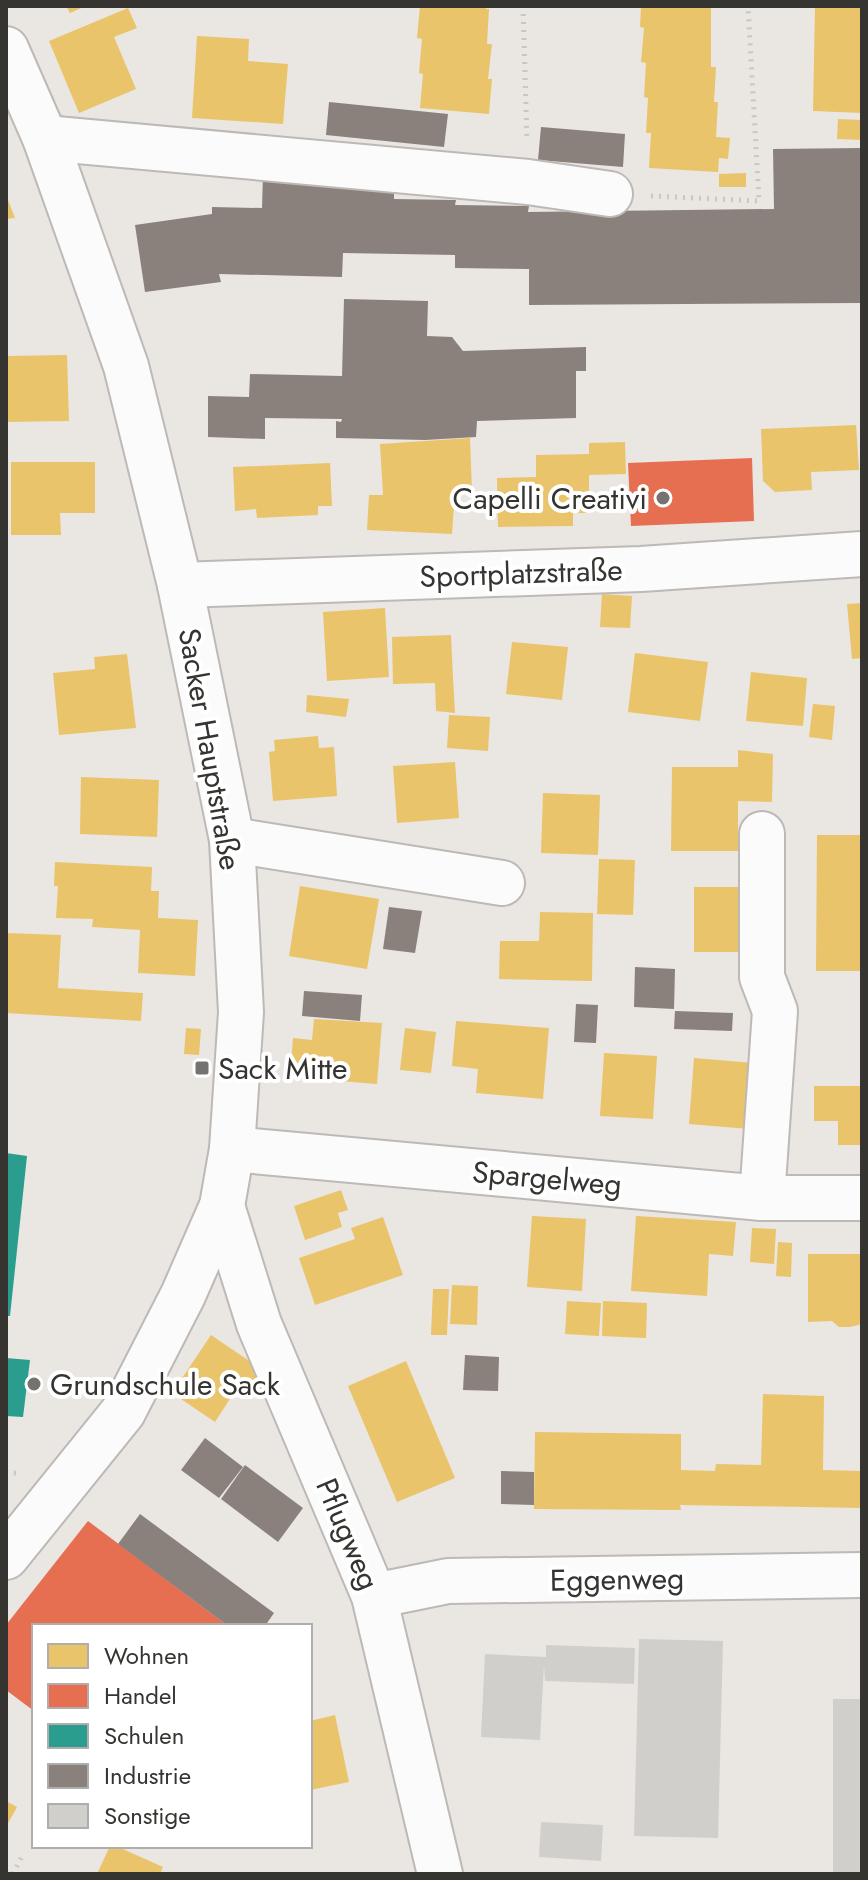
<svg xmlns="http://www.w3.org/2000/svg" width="868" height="1880" font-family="Jost,sans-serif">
  <rect width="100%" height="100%" fill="#eae6e2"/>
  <g fill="#e9c46a">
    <polygon points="66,6 86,6 70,13"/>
    <polygon points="420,6 486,6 486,9 489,9 487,44 492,44 488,79 492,79 489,114 420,108 423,74 419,73 422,39 417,38"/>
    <polygon points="641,6 711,6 711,67 716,67 714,102 718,102 716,137 730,138 728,159 719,158 718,172 649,168 651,133 646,133 648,98 644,97 646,63 641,62 644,28 640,27"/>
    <polygon points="815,6 862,6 862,113 813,111"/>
    <polygon points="128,8 137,28 114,37 136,89 79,113 49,41"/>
    <polygon points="197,36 249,39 248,61 288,64 283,124 192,118"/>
    <polygon points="838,119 862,120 862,140 837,139"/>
    <polygon points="746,173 746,187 719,187 719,174"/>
    <polygon points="6,195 15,218 6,219"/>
    <polygon points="67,355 69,421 6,422 6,356"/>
    <polygon points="856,425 859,470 811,472 812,490 775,492 763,481 761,429"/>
    <polygon points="470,438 472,490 455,491 452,534 367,530 369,495 383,495 380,444"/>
    <polygon points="625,442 626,474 589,475 589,513 573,513 573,526 498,527 497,478 536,477 536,455 589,454 589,443"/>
    <polygon points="11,462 95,462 95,513 60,513 61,535 11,535"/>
    <polygon points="330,463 332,506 318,506 318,515 257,518 256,509 235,511 233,467"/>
    <polygon points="602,594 632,596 630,628 600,627"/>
    <polygon points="862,603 862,658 852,659 847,604"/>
    <polygon points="385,608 389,677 327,681 323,612"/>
    <polygon points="451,635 453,678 455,713 436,711 435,683 393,684 392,637"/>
    <polygon points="512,642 568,647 562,700 506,694"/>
    <polygon points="635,653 708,662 700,721 628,712"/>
    <polygon points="127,654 136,728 59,735 53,673 95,669 94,657"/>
    <polygon points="751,672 807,678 803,726 746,721"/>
    <polygon points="307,695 349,699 346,717 306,712"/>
    <polygon points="813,704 835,706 832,740 809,737"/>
    <polygon points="449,715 490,717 488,751 447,748"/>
    <polygon points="318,736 319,748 334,747 337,796 273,801 269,752 275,751 274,740"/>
    <polygon points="738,750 773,754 772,802 738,801 738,851 671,851 672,767 738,767"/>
    <polygon points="455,762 459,818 397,823 393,766"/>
    <polygon points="81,777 159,780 157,837 80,834"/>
    <polygon points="543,793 600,795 598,855 541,853"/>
    <polygon points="817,835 862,835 862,971 816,971"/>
    <polygon points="599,859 635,860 633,915 597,914"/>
    <polygon points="55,862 152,867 151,891 159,891 158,918 198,920 195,976 138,973 140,930 92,927 93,919 56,918 58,886 54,886"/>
    <polygon points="300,886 379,899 367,969 289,956"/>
    <rect x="694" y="887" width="53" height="65"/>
    <polygon points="540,912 593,913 592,981 499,979 500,941 539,941"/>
    <polygon points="6,933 61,935 58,988 143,993 141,1021 6,1013"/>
    <polygon points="314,1019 382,1023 377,1084 290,1077 293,1038 312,1040"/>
    <polygon points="456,1021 549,1028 543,1099 476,1093 478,1069 452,1066"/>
    <polygon points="186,1028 201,1029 199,1055 184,1054"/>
    <polygon points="405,1028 436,1032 431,1073 400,1070"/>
    <polygon points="604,1053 657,1056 653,1119 600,1116"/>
    <polygon points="694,1058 754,1063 749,1129 689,1124"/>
    <polygon points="814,1086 862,1086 862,1145 838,1145 838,1121 814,1121"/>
    <polygon points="341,1190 348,1210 338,1213 342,1227 305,1240 294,1206"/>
    <polygon points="532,1216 586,1219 582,1291 527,1287"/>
    <polygon points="636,1216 736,1222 733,1256 709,1254 707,1296 631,1291"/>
    <polygon points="383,1217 403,1275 315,1305 299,1258 355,1239 351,1228"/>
    <polygon points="752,1228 776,1229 774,1264 750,1262"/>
    <polygon points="778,1242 792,1243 791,1277 776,1276"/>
    <polygon points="808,1254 862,1254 862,1324 850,1327 839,1327 832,1321 808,1322"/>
    <polygon points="452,1285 478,1286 477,1325 450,1324"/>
    <polygon points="433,1289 449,1289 447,1335 431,1335"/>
    <polygon points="567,1301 601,1303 599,1336 565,1334"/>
    <polygon points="603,1301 647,1303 646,1338 602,1336"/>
    <polygon points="211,1335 270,1375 256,1396 239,1385 215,1422 172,1393"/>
    <polygon points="406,1361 455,1478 397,1502 348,1386"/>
    <polygon points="763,1394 824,1396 823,1470 862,1471 862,1508 680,1505 681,1510 534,1509 535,1432 681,1434 681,1470 715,1471 716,1464 761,1465"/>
    <polygon points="335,1715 349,1782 310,1790 310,1721"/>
    <polygon points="6,1801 17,1807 6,1827"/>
    <polygon points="110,1846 116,1846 163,1867 160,1874 97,1874"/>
  </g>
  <g fill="#e76f51">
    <polygon points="752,458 754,521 631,526 628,463"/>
    <polygon points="88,1521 228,1626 34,1626 34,1711 6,1690 6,1625"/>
  </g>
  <g fill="#2a9d8f">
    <polygon points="6,1153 27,1156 10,1316 6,1316"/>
    <polygon points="6,1358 30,1360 23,1417 6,1416"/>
  </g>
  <g fill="#8a817c">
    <polygon points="329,102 448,114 444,147 326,135"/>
    <polygon points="541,127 625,134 623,167 538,160"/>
    <polygon points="862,148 862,303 529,305 529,269 455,268 455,255 343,253 342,277 219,274 221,282 145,292 135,225 212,214 212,207 262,208 263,174 394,184 394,199 456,200 455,205 529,206 528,212 774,209 773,149"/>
    <polygon points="344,299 428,301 427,336 452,337 463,351 586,347 586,371 576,371 576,418 477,421 476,437 425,440 336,438 336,421 341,422 342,419 265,418 265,439 208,437 208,396 249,397 250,374 342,376"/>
    <polygon points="389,907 422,911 415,953 383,949"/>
    <polygon points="635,967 675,969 674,1009 634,1007"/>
    <polygon points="304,991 362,995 360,1021 302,1016"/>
    <polygon points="576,1004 598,1005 596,1043 574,1042"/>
    <polygon points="675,1011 733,1013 732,1031 674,1029"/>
    <polygon points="465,1355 499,1357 498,1391 463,1390"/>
    <polygon points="205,1438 243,1467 219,1498 181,1470"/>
    <polygon points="245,1465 303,1508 278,1542 221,1499"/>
    <polygon points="501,1471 534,1472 534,1505 501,1504"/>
    <polygon points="140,1514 274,1613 265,1626 228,1626 118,1544"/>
  </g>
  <g fill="#d1cfcb">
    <polygon points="639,1639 723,1641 718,1838 634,1836"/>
    <polygon points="546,1645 635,1648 634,1684 545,1681 544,1664 540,1740 481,1737 485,1654 546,1657"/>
    <rect x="833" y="1699" width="29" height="175"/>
    <polygon points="541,1822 603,1825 601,1861 539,1857"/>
  </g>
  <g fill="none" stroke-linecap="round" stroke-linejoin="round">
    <defs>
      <g id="minor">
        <polyline points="6,49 45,138 126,366 180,585 232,840 241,1012 232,1149 222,1206 183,1295 123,1412 6,1557"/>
        <polyline points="45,138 528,182 610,194"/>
        <polyline points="180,585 641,569 862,554"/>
        <polyline points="232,840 502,883"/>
        <polyline points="232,1149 762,1198 862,1198"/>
        <polyline points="762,1198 775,1011 762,977 762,834"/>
        <polyline points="222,1206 259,1324 374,1596 440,1874"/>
        <polyline points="374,1596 448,1581 862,1575"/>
      </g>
    </defs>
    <use href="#minor" stroke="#bcb9b6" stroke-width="48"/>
    <g stroke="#c9c7c6" stroke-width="5" stroke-dasharray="2 6" stroke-linecap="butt">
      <polyline points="523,6 527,141"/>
      <polyline points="651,196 759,201 748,6"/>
      <polyline points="6,1472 21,1474"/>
      <polyline points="13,1874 21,1858"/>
    </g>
    <use href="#minor" stroke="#fcfbfb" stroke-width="44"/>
  </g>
  <g fill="#75726f" stroke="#fff" stroke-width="3">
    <circle cx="663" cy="498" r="8"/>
    <rect x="194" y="1060" width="16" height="16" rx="4"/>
    <circle cx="34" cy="1384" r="8"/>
  </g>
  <g text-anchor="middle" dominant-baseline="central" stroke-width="8" stroke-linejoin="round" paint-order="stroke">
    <g font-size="30" fill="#363431" stroke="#fff" text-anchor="start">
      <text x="647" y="498" text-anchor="end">Capelli Creativi</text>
      <text x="218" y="1068">Sack Mitte</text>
      <text x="50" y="1384">Grundschule Sack</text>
    </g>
    <g font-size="30" fill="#363431" stroke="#fff">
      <text transform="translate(521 573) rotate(-2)">Sportplatzstraße</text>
      <text transform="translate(210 749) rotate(80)">Sacker Hauptstraße</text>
      <text transform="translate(547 1178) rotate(5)">Spargelweg</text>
      <text transform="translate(348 1534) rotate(67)">Pflugweg</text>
      <text transform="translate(617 1579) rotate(-1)">Eggenweg</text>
    </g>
  </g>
  <rect width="868" height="1880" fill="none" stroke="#363431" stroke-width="16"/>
  <rect x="32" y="1624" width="280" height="224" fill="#ffffff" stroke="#afaead" stroke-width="2"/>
  <rect x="48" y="1644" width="40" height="24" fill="#e9c46a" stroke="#afaead" stroke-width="2"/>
  <text x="104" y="1664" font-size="24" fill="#363431">Wohnen</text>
  <rect x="48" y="1684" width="40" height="24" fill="#e76f51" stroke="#afaead" stroke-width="2"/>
  <text x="104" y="1704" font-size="24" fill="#363431">Handel</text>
  <rect x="48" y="1724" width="40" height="24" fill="#2a9d8f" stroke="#afaead" stroke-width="2"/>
  <text x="104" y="1744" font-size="24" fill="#363431">Schulen</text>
  <rect x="48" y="1764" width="40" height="24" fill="#8a817c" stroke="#afaead" stroke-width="2"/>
  <text x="104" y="1784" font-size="24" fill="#363431">Industrie</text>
  <rect x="48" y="1804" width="40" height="24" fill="#d1cfcb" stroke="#afaead" stroke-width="2"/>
  <text x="104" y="1824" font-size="24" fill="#363431">Sonstige</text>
</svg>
